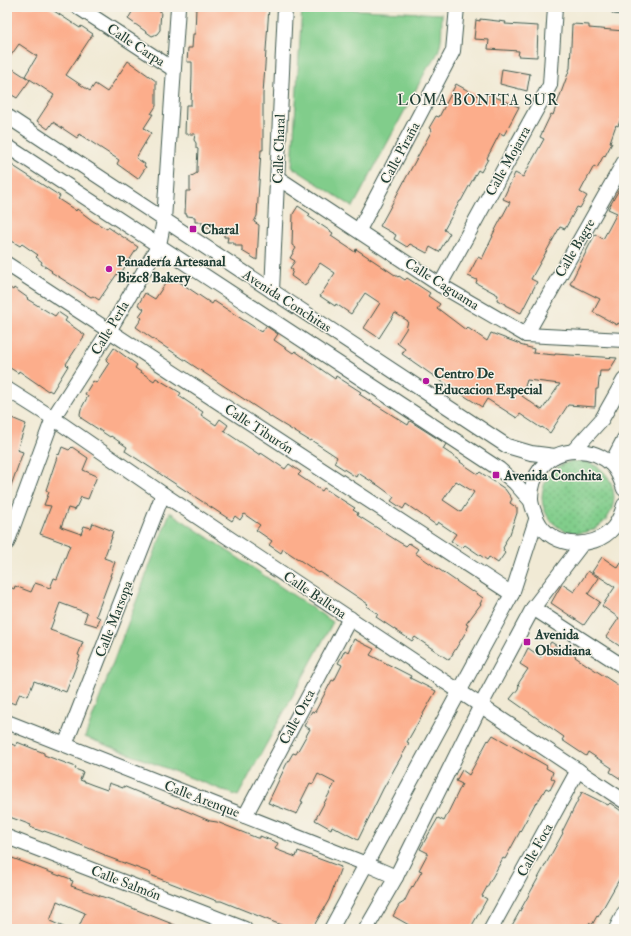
<svg xmlns="http://www.w3.org/2000/svg" width="631" height="936" font-family="'IM FELL Double Pica',serif">
  <defs>
    <pattern id="grass-dots" width="8" height="8" patternUnits="userSpaceOnUse"><rect width="8" height="8" fill="#81cd8b"/><path d="M2 2h.1M6 6h.1" fill="none" stroke="#69a872" stroke-width="1.8" stroke-linecap="round"/></pattern>
  </defs>
  <rect width="100%" height="100%" fill="#f7f3e8"/>
  <filter id="ink" filterUnits="userSpaceOnUse"><feTurbulence type="fractalNoise" baseFrequency=".025" numOctaves="2"/><feDisplacementMap in="SourceGraphic" scale="8" xChannelSelector="R" yChannelSelector="G"/><feConvolveMatrix kernelMatrix="1 2 1 2 8 2 1 2 1" color-interpolation-filters="sRGB"/></filter>
  <filter id="wash" filterUnits="userSpaceOnUse"><feTurbulence type="fractalNoise" baseFrequency=".012" numOctaves="4" result="noise"/><feDisplacementMap in="SourceGraphic" scale="16" xChannelSelector="R" yChannelSelector="G"/><feGaussianBlur stdDeviation="0.9" result="paint"/><feColorMatrix in="noise" values="0 0 0 0 0 0 0 0 0 0 0 0 0 0 0 0 0 1.4 0 .05"/><feComposite in="paint" operator="in"/></filter>
  <g filter="url(#wash)">
    <rect width="100%" height="100%" fill="#f1ead5"/>
    <circle fill="url(#grass-dots)" stroke="#508560" cx="578" cy="497" r="36"/>
    <g fill="#81cd8b" stroke="#508560">
      <path d="M302 7 442 14C441 36 444 50 428 67L353 207 292 167Z"/>
      <polygon points="170,512 333,622 238,796 85,737"/>
    </g>
    <g id="blocks">
      <g fill="#fcad8b" fill-rule="evenodd">
        <polygon points="7,7 48,7 80,28 81,26 93,34 66,75 90,91 95,84 107,92 128,61 156,81 156,106 151,114 153,114 144,128 151,133 136,158 145,164 144,166 146,167 138,179 117,164 119,160 79,134 77,138 53,122 48,129 37,121 54,95 25,76 37,56 19,44 7,61"/>
        <polygon points="135,7 159,7 159,11 161,11 160,25 160,30 157,34 152,36 128,19"/>
        <polygon points="196,7 269,7 263,94 263,150 261,150 257,216 254,222 259,225 257,260 242,251 242,246 236,246 236,244 233,244 233,242 227,242 228,237 224,237 224,232 218,232 218,229 202,226 202,222 195,222 195,217 187,216 187,214 185,214 186,191 190,191 190,177 197,173 197,168 198,149 196,148 196,143 194,140 195,134 185,134 186,105 191,105 192,74 192,62 187,62 188,48 192,48 193,34 195,34"/>
        <polygon points="480,19 506,22 505,24 538,26 537,57 518,56 519,51 488,49 489,40 474,39 476,20 480,21"/>
        <polygon points="572,24 589,25 589,28 624,31 624,111 618,126 616,125 610,142 612,143 605,156 604,155 597,168 594,166 580,192 587,196 580,208 577,207 565,229 560,227 531,279 537,282 521,313 505,305 505,304 497,300 498,295 476,283 477,280 468,276 478,257 482,259 493,236 492,236 510,202 503,199 515,173 523,177 544,139 540,137 551,114 553,115 570,68"/>
        <polygon points="7,65 30,80 17,98 7,92"/>
        <polygon points="502,69 530,74 527,91 500,84"/>
        <polygon points="456,84 485,100 488,94 519,107 504,135 500,133 487,158 488,159 481,172 478,170 461,201 460,201 444,230 450,233 439,252 430,247 427,253 410,244 407,247 394,239 396,235 380,226 432,130 429,128 436,116 439,117"/>
        <polygon points="7,162 60,196 58,199 75,210 76,211 77,209 93,221 107,229 108,227 138,247 119,276 117,274 99,300 93,296 91,297 51,272 52,271 41,264 42,262 36,257 38,255 22,244 20,246 7,238"/>
        <polygon points="624,181 624,326 618,323 617,325 593,312 600,299 570,284 595,234 603,239 608,230 617,213 608,209"/>
        <path d="M298 206 310 214 308 216 333 233 331 236 355 252 356 249 398 277 399 276 405 280 407 278 430 293 428 296 440 304 437 308 466 330 468 328 487 341 491 333 520 344V345L534 349 533 353 555 355V354L617 358 609 371H600L598 389H596L595 407 568 405 550 433 542 427 541 428 520 414 517 418 487 399 482 407 438 379 402 354 405 349 397 343 406 329 408 321 395 313 379 338 364 328 380 303 365 293 351 314 336 304 335 306 320 296 335 273 320 263 305 286 291 276 293 270 290 268 295 261 290 258 296 248 292 245 293 214ZM527 380 560 384 542 410 522 396Z"/>
        <path d="M175 279 212 304 214 301 262 332 266 326 278 334 274 340 293 353 295 351 335 379 336 376 361 392 359 394 408 425 410 421 446 444 443 449 461 461 460 462 478 474 480 472 505 489 512 499 510 503 517 508V513L510 534 505 542 506 543 503 548 504 549 503 551 505 553 498 563 489 557 487 560 465 545 462 548 451 541 456 534 438 522 436 525 406 504 403 509 391 501 394 497 379 486 358 473 356 477 334 463 337 457 311 440 310 441 274 419 153 339 136 327 142 318 139 316 144 309 138 305 145 293 155 299 167 281ZM456 481 474 492 461 512 443 500Z"/>
        <polygon points="7,286 13,290 14,288 28,298 27,299 55,316 58,312 67,318 65,321 85,335 66,364 68,366 52,392 49,390 48,391 19,371 18,373 7,366"/>
        <polygon points="114,348 137,365 135,368 154,381 156,378 181,393 179,396 203,412 201,415 216,425 220,419 228,425 224,431 260,455 261,453 285,469 289,464 301,472 298,475 322,491 324,488 336,496 355,508 353,510 358,513 357,515 399,542 406,546 409,543 418,549 415,553 472,592 473,591 483,598 480,604 481,604 466,624 468,625 466,629 467,630 449,660 415,637 412,641 376,617 378,614 366,606 368,604 320,572 319,573 283,549 281,553 269,545 272,541 256,530 260,525 244,514 240,520 235,516 232,521 125,451 127,447 111,436 110,437 81,418 80,414 81,409 88,396 85,394 93,381 96,383 109,363 106,360"/>
        <polygon points="7,416 26,424 17,450 23,452 8,494 7,494"/>
        <polygon points="62,447 69,450 72,447 88,458 83,470 97,476 88,499 81,497 75,510 68,508 61,527 81,534 84,526 91,528 93,523 113,531 111,537 112,537 104,558 115,562 110,576 111,576 96,616 100,618 97,626 84,622 87,613 60,603 50,630 83,642 78,655 80,656 66,692 61,690 61,691 34,681 28,696 20,693 15,704 7,701 7,596 10,587 14,589 15,586 31,592 35,583 50,588 54,578 57,579 70,545 40,534 51,506 44,505 49,492 46,490 58,454 59,455"/>
        <polygon points="602,557 618,568 624,558 624,649 606,637 619,618 602,606 615,587 592,572"/>
        <polygon points="588,571 599,578 588,594 600,602 584,625 551,603 562,584 574,592"/>
        <polygon points="354,639 374,649 370,655 411,676 410,678 436,691 407,742 409,743 383,789 358,840 332,826 331,829 315,820 335,783 318,774 313,784 310,783 301,801 303,802 297,814 268,803 286,765 293,753 296,754 310,729 304,726 312,711 315,712 332,680 334,681 342,665 338,663 345,650 348,652"/>
        <polygon points="551,642 562,649 563,647 576,656 575,657 624,689 624,781 610,772 612,768 588,752 586,756 562,740 564,737 510,699 518,689 519,685 518,684 528,669 520,664 528,648 541,657"/>
        <polygon points="493,735 547,766 546,768 553,772 551,778 555,780 550,790 546,788 537,803 536,802 505,859 503,858 482,896 487,899 470,929 416,929 393,916 399,905 404,902 412,886 413,887 422,871 419,870 428,853 420,849 438,818 444,821 462,784 456,781 462,770 469,775 488,740 489,741"/>
        <polygon points="7,742 16,746 17,742 44,753 44,755 76,767 75,769 83,772 80,780 93,785 107,790 109,783 123,788 123,786 176,808 177,807 210,821 217,822 257,838 260,838 260,836 278,843 275,849 296,857 298,851 341,867 329,900 312,929 291,929 221,901 217,901 150,875 151,873 105,856 105,855 64,838 44,831 43,832 30,827 31,825 7,816"/>
        <polygon points="582,792 608,805 610,803 624,813 624,870 620,878 598,917 597,916 592,925 589,923 586,929 510,929 563,833 562,832"/>
        <polygon points="7,856 60,876 60,875 71,879 70,880 73,881 71,886 112,900 185,929 78,929 85,913 57,901 50,921 68,929 7,929"/>
      </g>
    </g>
  </g>
  <g filter="url(#ink)">
    <use href="#blocks" fill-opacity="0" stroke="#3e574c" stroke-width="1"/>
    <g fill="none" stroke-linecap="round" stroke-linejoin="round">
      <defs>
        <g id="minor">
          <polyline points="78,7 173,69"/>
          <polyline points="617,7 624,7"/>
          <polyline points="7,116 507,446 531,453 555,456"/>
          <polyline points="7,146 499,469 515,483 531,501"/>
          <polyline points="278,178 440,285 526,335 624,340"/>
          <polyline points="359,230 453,51 457,7"/>
          <polyline points="7,264 512,594"/>
          <polyline points="440,285 550,85 555,7"/>
          <polyline points="272,291 285,7"/>
          <polyline points="526,335 624,162"/>
          <polyline points="7,389 53,418 163,494 624,801"/>
          <polyline points="574,450 602,419 624,380"/>
          <polyline points="611,464 624,439"/>
          <path d="M624 489C621 480 618 471 612 465 592 446 558 446 541 468 534 477 531 488 531 499 531 504 533 509 535 514 545 548 593 553 614 527 619 520 622 513 624 505"/>
          <polyline points="7,543 53,418 109,331 159,245 164,220 178,7"/>
          <polyline points="533,608 624,667"/>
          <polyline points="7,722 366,864 396,877"/>
          <polyline points="65,745 163,494"/>
          <polyline points="245,816 350,618"/>
          <polyline points="7,837 245,929"/>
          <polyline points="331,929 512,594 536,520"/>
          <polyline points="366,929 396,877 481,705 533,608 582,544"/>
          <polyline points="491,929 578,770"/>
          <polyline points="616,929 624,913"/>
        </g>
      </defs>
      <use href="#minor" stroke="#3e574c" stroke-width="16"/>
      <use href="#minor" stroke="#fff" stroke-width="14"/>
    </g>
  </g>
  <g fill="#b5179e" stroke="#f7f3e8" stroke-width="1.5">
    <rect x="189" y="225" width="8" height="8" rx="2"/>
    <circle cx="109" cy="269" r="4"/>
    <circle cx="426" cy="381" r="4"/>
    <rect x="492" y="471" width="8" height="8" rx="2"/>
    <rect x="523" y="638" width="8" height="8" rx="2"/>
  </g>
  <g text-anchor="middle" dominant-baseline="central" stroke-width="3" stroke-linejoin="round" paint-order="stroke">
    <g font-size="14" fill="#1f3d34" stroke="#f7f3e8">
      <text transform="translate(136 45) rotate(33)">Calle Carpa</text>
      <text transform="translate(279 149) rotate(-88)">Calle Charal</text>
      <text transform="translate(400 153) rotate(-62)">Calle Piraña</text>
      <text transform="translate(508 161) rotate(-61)">Calle Mojarra</text>
      <text transform="translate(575 248) rotate(-60)">Calle Bagre</text>
      <text transform="translate(442 284) rotate(32)">Calle Caguama</text>
      <text transform="translate(287 301) rotate(33)">Avenida Conchitas</text>
      <text transform="translate(110 328) rotate(-59)">Calle Perla</text>
      <text transform="translate(259 429) rotate(33)">Calle Tiburón</text>
      <text transform="translate(315 595) rotate(34)">Calle Ballena</text>
      <text transform="translate(114 619) rotate(-69)">Calle Marsopa</text>
      <text transform="translate(297 717) rotate(-62)">Calle Orca</text>
      <text transform="translate(202 799) rotate(21)">Calle Arenque</text>
      <text transform="translate(535 850) rotate(-61)">Calle Foca</text>
      <text transform="translate(126 883) rotate(21)">Calle Salmón</text>
    </g>
    <g font-size="14" font-weight="bold" fill="#1f3d34" stroke="#f7f3e8" text-anchor="start">
      <text x="201" y="229">Charal</text>
      <text x="117" y="261">Panadería Artesanal<tspan x="117" dy="16">Bizc8 Bakery</tspan></text>
      <text x="434" y="373">Centro De<tspan x="434" dy="16">Educacion Especial</tspan></text>
      <text x="504" y="475">Avenida Conchita</text>
      <text x="535" y="634">Avenida<tspan x="535" dy="16">Obsidiana</tspan></text>
    </g>
    <g font-size="15" letter-spacing="1" fill="#1f3d34" stroke="#f7f3e8">
      <text x="478" y="100">LOMA BONITA SUR</text>
    </g>
  </g>
  <rect width="631" height="936" fill="none" stroke="#f7f3e8" stroke-width="24"/>
</svg>
